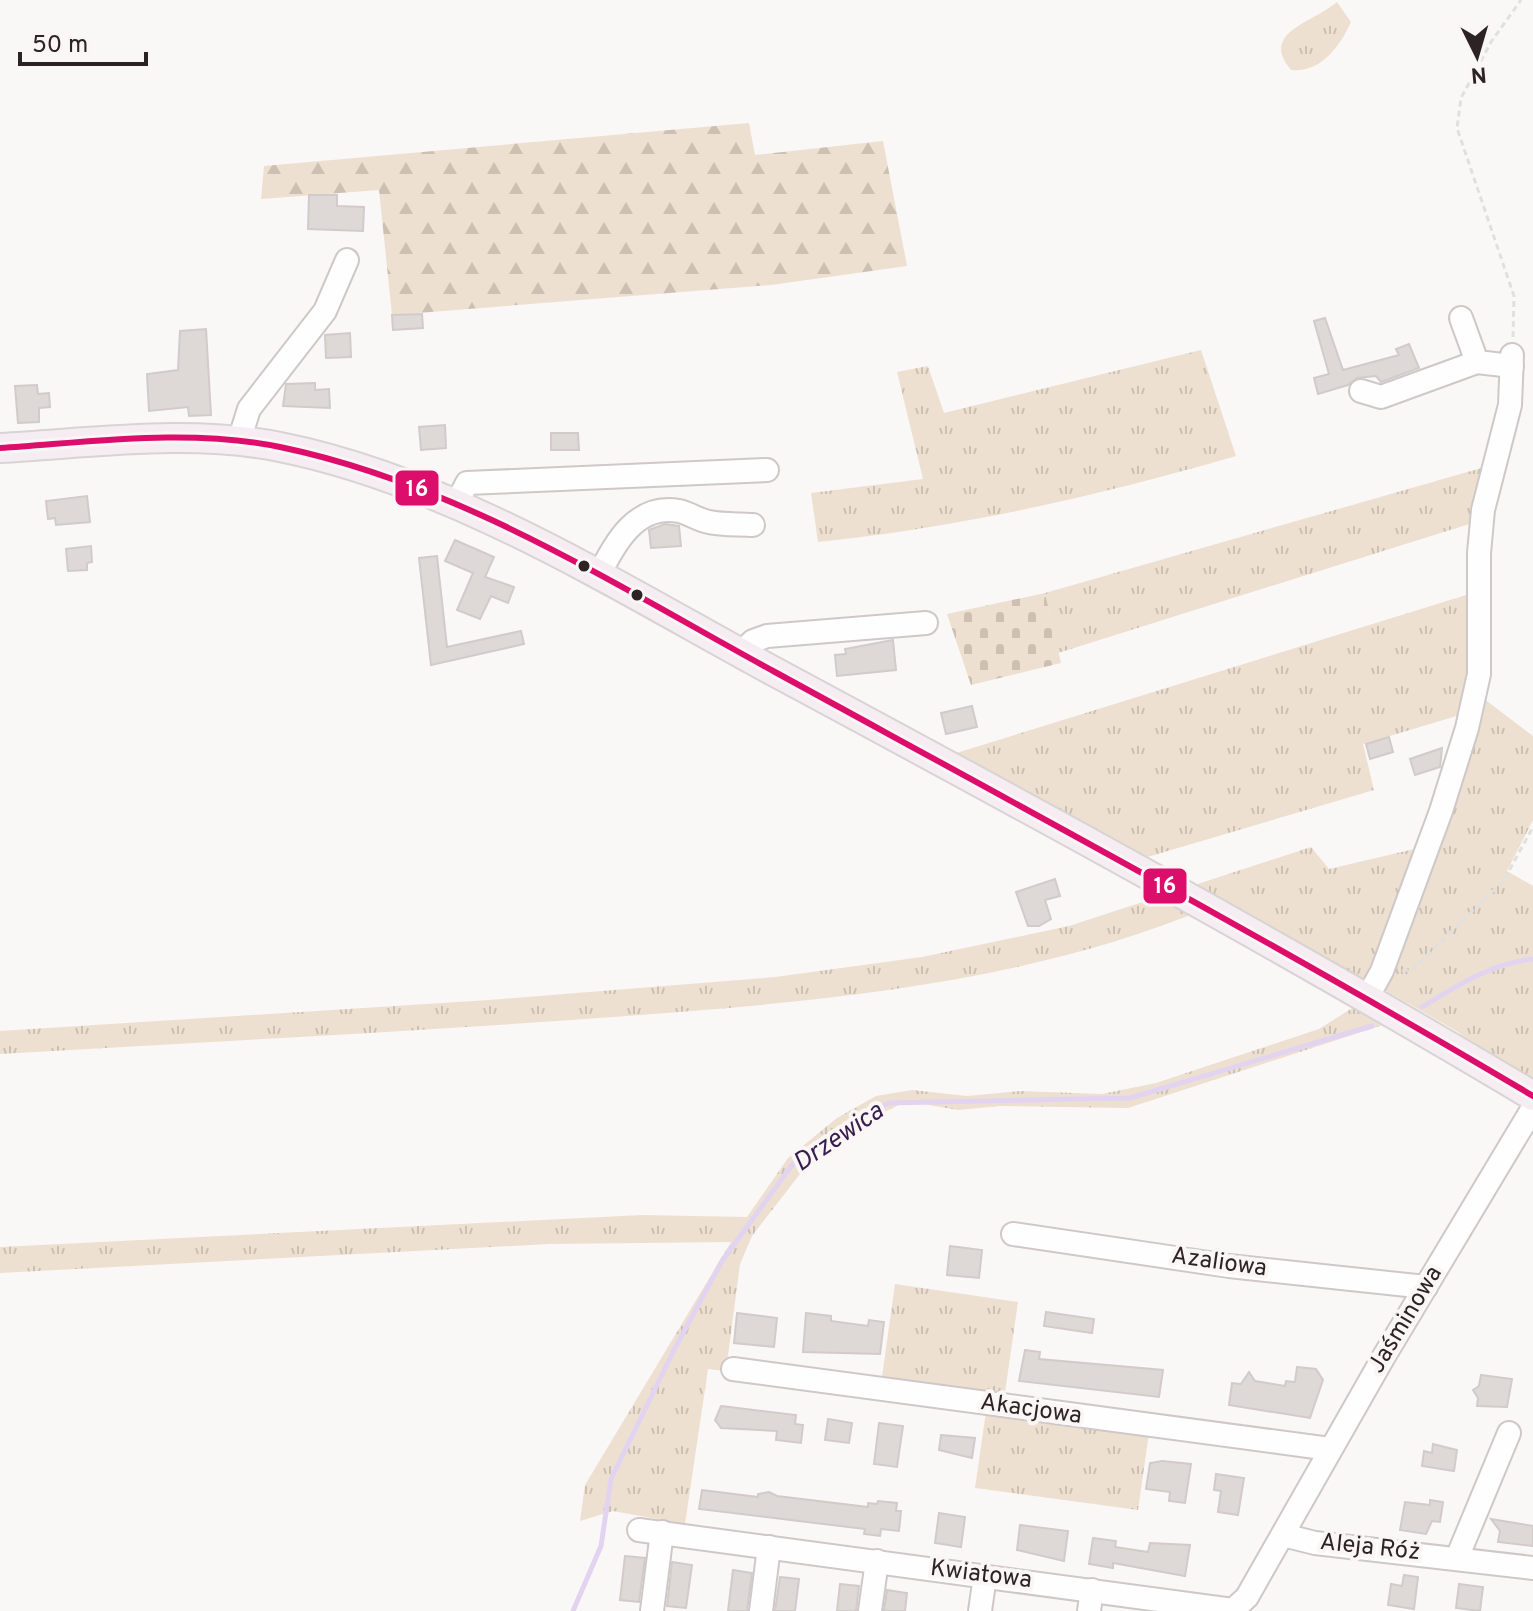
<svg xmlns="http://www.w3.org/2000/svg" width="1533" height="1611" font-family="Overpass,sans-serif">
  <defs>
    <pattern id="grass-tufts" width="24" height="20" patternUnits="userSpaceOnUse" patternTransform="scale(2)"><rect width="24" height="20" fill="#ede0d0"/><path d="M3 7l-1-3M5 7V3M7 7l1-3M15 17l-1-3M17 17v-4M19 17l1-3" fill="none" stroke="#ccc0b2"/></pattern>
    <pattern id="forest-firs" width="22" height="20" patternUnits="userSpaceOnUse" patternTransform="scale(2)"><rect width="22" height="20" fill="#ede0d0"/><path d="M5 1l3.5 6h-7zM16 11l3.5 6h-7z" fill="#ccc0b2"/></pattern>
    <pattern id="cemetery-stones" width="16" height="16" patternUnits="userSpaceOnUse" patternTransform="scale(2)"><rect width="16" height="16" fill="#ede0d0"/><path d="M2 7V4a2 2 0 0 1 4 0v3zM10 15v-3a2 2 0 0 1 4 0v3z" fill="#ccc0b2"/></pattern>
  </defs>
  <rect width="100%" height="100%" fill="#faf7f7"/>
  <g fill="url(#grass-tufts)">
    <path d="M1337 2 1351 22C1340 46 1321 73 1291 70 1259 32 1313 23 1337 2Z"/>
    <path d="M1201 350 1236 456C1098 496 961 527 818 542L811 493 923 479 897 372 928 366 944 413Z"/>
    <polygon points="1492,465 1482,520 1058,653 1045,593"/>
    <path d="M1479 591 1475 692 1533 736V820L1507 871 1533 886V1095L1458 1032 1383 989 1382 971 1361 981 1208 908C1019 986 814 1002 613 1017 409 1032 204 1042 0 1054V1031L489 1000 775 977 922 957 1069 926 1311 847 1329 869 1427 846 1470 712 1363 744 1374 790 1127 863 937 759Z"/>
    <polygon points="1357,1005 1389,1023 1128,1108 999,1106 958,1110 906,1101 860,1125 814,1156 752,1236 740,1264 726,1371 708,1369 685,1524 613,1511 580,1521 585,1485 731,1242 549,1244 0,1273 0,1247 642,1215 747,1217 788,1158 837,1118 876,1096 912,1090 967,1096 1020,1091 1102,1094 1156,1083 1319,1029"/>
    <polygon points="895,1284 1018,1302 1003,1406 1150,1426 1138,1510 975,1488 987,1405 880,1391"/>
  </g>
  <polygon fill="url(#forest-firs)" points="749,123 755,155 883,141 907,266 771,285 392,315 379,190 261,199 264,166"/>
  <polygon fill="url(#cemetery-stones)" points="1045,593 1061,663 971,685 947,614"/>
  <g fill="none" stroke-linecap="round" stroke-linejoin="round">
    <g stroke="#e2d4f0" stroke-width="5">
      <path d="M1422 1007C1457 986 1492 963 1533 959"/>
      <polyline points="573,1611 601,1546 611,1479 675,1348 722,1261 792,1165 888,1103 1130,1098 1372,1026"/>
    </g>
  </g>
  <g fill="#ded8d6" stroke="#d1cbc9" stroke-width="2">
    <polygon points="309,195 337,195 337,206 364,207 363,231 308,229"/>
    <polygon points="422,314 423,328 393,330 392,315"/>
    <polygon points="1325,318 1343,370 1399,355 1396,349 1409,344 1419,368 1381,382 1376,376 1357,378 1348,385 1318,394 1314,378 1329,374 1314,321"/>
    <polygon points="206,329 211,415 189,416 188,407 149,411 147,374 178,370 180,331"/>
    <polygon points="350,333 351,357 326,358 325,335"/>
    <polygon points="315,383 315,390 329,389 330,408 283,406 286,384"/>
    <polygon points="37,385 38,394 49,393 50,407 39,408 39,422 18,423 15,386"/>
    <polygon points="445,425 446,448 421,450 419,427"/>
    <polygon points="551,433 578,433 579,450 551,450"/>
    <polygon points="87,496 90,522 56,525 55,518 48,519 46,501"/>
    <polygon points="665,524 679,526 681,546 651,548 649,530"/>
    <polygon points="455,540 494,557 485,577 514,587 508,603 491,596 480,619 457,610 473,573 445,561"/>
    <polygon points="91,546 92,562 87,563 87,570 68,571 66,549"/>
    <polygon points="437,556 447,647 521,631 524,644 431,665 419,558"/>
    <polygon points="893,640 896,670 837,676 835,655 846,654 845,649"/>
    <polygon points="972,706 977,727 946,734 941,713"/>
    <polygon points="1389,737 1393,752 1370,759 1366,744"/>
    <polygon points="1442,748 1440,767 1415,775 1410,759"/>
    <polygon points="1055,879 1060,896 1045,900 1051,919 1039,926 1028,926 1016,892"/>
    <polygon points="950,1246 982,1250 979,1278 947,1275"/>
    <polygon points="1046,1312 1094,1319 1092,1333 1044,1326"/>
    <polygon points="737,1313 777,1318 774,1347 734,1343"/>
    <polygon points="806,1313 831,1316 831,1321 868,1326 869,1320 884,1322 880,1354 803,1352"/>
    <polygon points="1025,1350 1040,1352 1039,1359 1163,1370 1159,1397 1019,1381"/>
    <polygon points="1297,1367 1316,1369 1323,1380 1310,1418 1229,1405 1232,1383 1241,1384 1249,1372 1255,1381 1285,1386 1286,1381 1295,1382"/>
    <polygon points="1481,1375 1512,1379 1507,1407 1477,1406 1478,1398 1473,1390 1479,1386"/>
    <polygon points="721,1406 796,1415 795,1424 803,1425 801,1443 776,1440 777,1431 721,1428 715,1420"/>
    <polygon points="828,1419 852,1423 849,1443 825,1440"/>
    <polygon points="879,1423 903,1426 897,1467 874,1464"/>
    <polygon points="941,1435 975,1438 972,1458 939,1450"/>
    <polygon points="1433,1444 1457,1450 1454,1471 1422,1466 1424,1451 1432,1453"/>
    <polygon points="1162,1461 1191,1464 1185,1503 1169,1501 1170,1492 1146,1489 1150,1463"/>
    <polygon points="1216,1474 1244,1478 1238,1515 1218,1512 1221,1491 1214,1490"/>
    <polygon points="702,1490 758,1497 758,1494 769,1492 777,1496 868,1507 868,1503 877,1504 878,1501 897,1503 896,1511 901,1511 899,1531 881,1529 880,1536 864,1534 865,1529 699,1509"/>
    <polygon points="1430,1500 1443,1502 1440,1522 1432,1521 1426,1534 1400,1530 1405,1502 1430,1505"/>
    <polygon points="939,1513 965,1517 961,1547 935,1543"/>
    <polygon points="1491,1519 1533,1526 1533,1546 1498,1542 1500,1531"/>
    <polygon points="1020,1525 1068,1531 1064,1561 1017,1550"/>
    <polygon points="1093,1538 1116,1541 1115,1547 1148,1552 1150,1543 1190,1545 1185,1576 1113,1563 1113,1568 1089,1564"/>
    <polygon points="625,1556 645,1558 639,1602 620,1600"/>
    <polygon points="672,1562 692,1565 686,1608 667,1606"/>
    <polygon points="733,1570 752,1573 747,1611 728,1611"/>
    <polygon points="1404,1575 1418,1577 1414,1609 1388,1605 1391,1584 1402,1586"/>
    <polygon points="780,1577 799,1579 795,1611 775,1611"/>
    <polygon points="840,1584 859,1586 856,1611 837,1611"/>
    <polygon points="1459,1584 1483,1587 1480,1611 1456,1608"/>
    <polygon points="887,1590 907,1593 905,1611 884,1611"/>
  </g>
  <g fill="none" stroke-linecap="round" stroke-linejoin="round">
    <defs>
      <g id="minor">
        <polyline points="1461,318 1477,362 1512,366"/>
        <polyline points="1361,391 1381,397 1477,362"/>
        <polyline points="239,441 249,409 325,311 347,260"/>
        <polyline points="455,506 467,483 767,470"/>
        <path d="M598 577C614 544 636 503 679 511 689 513 698 520 709 522 722 525 739 524 753 525"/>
        <polyline points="741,653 753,641 767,636 926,623"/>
        <polyline points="1367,998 1382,971 1441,811 1467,728 1479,674 1479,553 1483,510 1510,405 1512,355"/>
        <polyline points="1013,1234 1229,1266 1426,1287"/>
        <polyline points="733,1369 1330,1449"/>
        <polyline points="639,1530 1233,1610 1247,1597 1383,1358 1533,1108"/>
        <polyline points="1283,1535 1315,1543 1533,1568"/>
        <polyline points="1457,1558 1509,1433"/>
        <polyline points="652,1611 662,1532"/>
        <polyline points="761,1611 769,1547"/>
        <polyline points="870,1611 877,1561"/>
        <polyline points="980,1611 985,1576"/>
        <polyline points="1089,1611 1092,1590"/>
      </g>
      <path id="major" d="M0 448C92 443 190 429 280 447 454 482 620 588 775 672 1030 809 1284 947 1533 1096"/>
    </defs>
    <use href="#minor" stroke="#cfc8c8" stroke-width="26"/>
    <use href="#major" stroke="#d8d4d4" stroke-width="32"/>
    <g stroke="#e1e0e0" stroke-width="3" stroke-dasharray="6 4" stroke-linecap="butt">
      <polyline points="1513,337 1514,296 1457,128 1461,98 1491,42 1521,0"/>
      <polyline points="1402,971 1413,969 1504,880 1533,827"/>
    </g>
    <use href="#minor" stroke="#fefefe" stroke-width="22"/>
    <use href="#major" stroke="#f5edf2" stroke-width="28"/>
    <defs>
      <path id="bus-1" d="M0 448C92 442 189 428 280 447 459 484 617 586 775 672 1029 811 1284 948 1533 1096"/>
    </defs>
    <use href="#bus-1" stroke="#fbf6f6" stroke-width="12"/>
    <use href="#bus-1" stroke="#dd0d6b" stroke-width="6"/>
  </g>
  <g fill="#2d2324" stroke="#fbf6f6" stroke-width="3">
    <circle cx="584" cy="566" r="7"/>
    <circle cx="637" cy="595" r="7"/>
  </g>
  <g text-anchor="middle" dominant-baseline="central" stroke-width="8" stroke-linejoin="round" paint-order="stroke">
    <g font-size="24" fill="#2d2324" stroke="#fbf6f6">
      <text transform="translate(1219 1263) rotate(8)">Azaliowa</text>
      <text transform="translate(1406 1320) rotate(-59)">Jaśminowa</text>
      <text transform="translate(1031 1410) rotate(8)">Akacjowa</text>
      <text transform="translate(1370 1548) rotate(6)">Aleja Róż</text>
      <text transform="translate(981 1575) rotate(7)">Kwiatowa</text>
    </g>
    <g font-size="26" font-style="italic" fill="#371d4d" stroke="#fbf6f6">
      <text transform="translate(839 1138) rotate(-34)">Drzewica</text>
    </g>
  </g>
  <g stroke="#fbf6f6" stroke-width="3">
    <rect x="394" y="469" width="46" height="38" rx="8" fill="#dd0d6b"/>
    <rect x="1142" y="867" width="46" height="38" rx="8" fill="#dd0d6b"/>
  </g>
  <g font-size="22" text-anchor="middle" font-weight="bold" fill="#fff">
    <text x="417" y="496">16</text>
    <text x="1165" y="893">16</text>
  </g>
  <g transform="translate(1477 56) rotate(175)" stroke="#fbf6f6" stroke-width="6" paint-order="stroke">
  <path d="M0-6L14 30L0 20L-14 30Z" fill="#2d2324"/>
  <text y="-12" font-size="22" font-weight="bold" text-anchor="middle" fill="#2d2324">N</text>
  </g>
  <path d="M20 52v12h126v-12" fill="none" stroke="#2d2324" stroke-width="4"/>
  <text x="32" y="52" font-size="24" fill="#2d2324" stroke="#fbf6f6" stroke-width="6" paint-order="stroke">50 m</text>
</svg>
